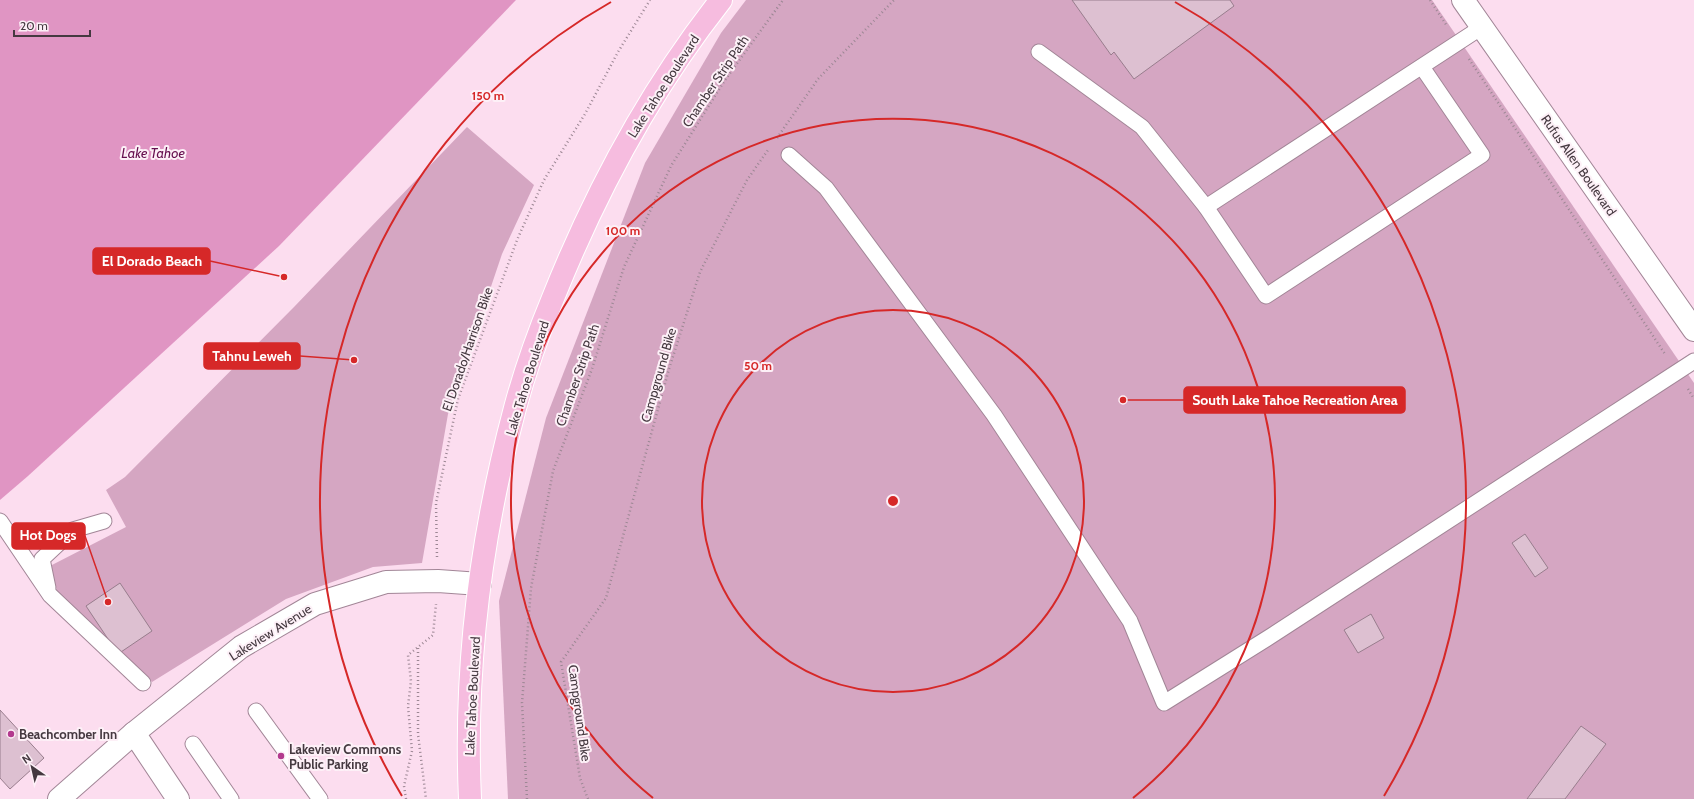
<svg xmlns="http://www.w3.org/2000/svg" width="1694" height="799" font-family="Cabin,sans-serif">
  <rect width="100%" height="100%" fill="#fcddef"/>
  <g fill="#d5a6c2">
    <polygon points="746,0 1432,0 1694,383 1694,799 508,799 499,601 546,418 645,163 721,33"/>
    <polygon points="467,127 534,185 502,254 448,414 422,563 373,567 286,599 152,682 59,598 50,566 126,527 106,490 125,477 294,307"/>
  </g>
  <polygon fill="#e095c3" points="0,0 516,0 279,246 28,476 0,500"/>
  <g fill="#ddc0d1" stroke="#987d8d">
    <polygon points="1072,0 1230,0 1234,6 1134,79 1114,52 1111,55"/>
    <polygon points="1525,534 1548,568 1535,577 1512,543"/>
    <polygon points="120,583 152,631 118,654 86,606"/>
    <polygon points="1371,614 1384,638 1358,653 1344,630"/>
    <polygon points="0,710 44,758 10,789 0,778"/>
    <polygon points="1581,726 1606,744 1565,799 1527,799"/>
  </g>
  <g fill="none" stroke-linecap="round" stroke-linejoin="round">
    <defs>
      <g id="service">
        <polyline points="1039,52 1142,127 1206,207 1482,27"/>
        <polyline points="789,155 826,188 994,415 1130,621 1164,703 1271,636 1694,361"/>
        <polyline points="1206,207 1266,296 1482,155 1422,67"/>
        <polyline points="0,521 50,595 143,683"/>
        <polyline points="48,588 42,559 73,530 104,521"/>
        <polyline points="256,711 320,799"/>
        <polyline points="193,744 231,799"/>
      </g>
      <polyline id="minor" points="134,733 178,799"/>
      <g id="tertiary">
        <polyline points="1463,0 1694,330"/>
        <polyline points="59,799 134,733 241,647 315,604 386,582 438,581 480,584"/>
      </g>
      <path id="trunk" d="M470 799C464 668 481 535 515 408 525 371 538 334 553 298 595 193 650 90 721 0"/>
    </defs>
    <use href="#service" stroke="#a28697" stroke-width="17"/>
    <use href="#minor" stroke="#a28697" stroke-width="24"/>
    <use href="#tertiary" stroke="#a28697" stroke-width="24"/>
    <use href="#trunk" stroke="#fff" stroke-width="24"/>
    <g stroke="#9c8794" stroke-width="2.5" stroke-dasharray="1 3" stroke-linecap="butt">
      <polyline points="1430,0 1447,26"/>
      <polyline points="1469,59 1665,354"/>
      <polyline points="777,138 818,79 894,0"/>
      <polyline points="1688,389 1694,399"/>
      <polyline points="437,557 436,503 458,399 517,240 544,180 585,114 618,52 650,0"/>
      <polyline points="418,648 418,734 426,799"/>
      <polyline points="406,799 404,786 412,751 408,706 411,681 408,655 433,635 436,604"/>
      <polyline points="527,799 522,703 531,588 553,471 592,369 624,267 671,166 725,80 783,0"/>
      <polyline points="588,799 580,778 561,662 606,598 669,369 700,272 747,180 768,150"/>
    </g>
    <use href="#service" stroke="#fff" stroke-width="15"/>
    <use href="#minor" stroke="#fff" stroke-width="22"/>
    <use href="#tertiary" stroke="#fff" stroke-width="22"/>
    <use href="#trunk" stroke="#f6bcdf" stroke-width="22"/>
  </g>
  <g fill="none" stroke="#d62828" stroke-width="2">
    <circle cx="893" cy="501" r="191"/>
    <path d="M653 798A382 382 0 1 1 1133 798"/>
    <path d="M402 796A573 573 0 0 1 611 2M1175 2A573 573 0 0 1 1384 796"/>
  </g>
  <g fill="#b33a8e" stroke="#fdf0f7" stroke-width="1.5">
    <circle cx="11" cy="734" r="4"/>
    <circle cx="281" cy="756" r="4"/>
  </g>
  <g text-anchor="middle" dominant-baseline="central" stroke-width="4" stroke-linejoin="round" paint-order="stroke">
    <g font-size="13" fill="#453940" stroke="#fdf0f7">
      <text transform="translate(715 81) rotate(-56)">Chamber Strip Path</text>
      <text transform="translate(663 86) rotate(-57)">Lake Tahoe Boulevard</text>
      <text transform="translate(1579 165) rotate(55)">Rufus Allen Boulevard</text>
      <text transform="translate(467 349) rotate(-71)">El Dorado/Harrison Bike</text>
      <text transform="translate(577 375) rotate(-71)">Chamber Strip Path</text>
      <text transform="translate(658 375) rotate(-74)">Campground Bike</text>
      <text transform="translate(527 378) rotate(-73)">Lake Tahoe Boulevard</text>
      <text transform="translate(270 632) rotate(-32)">Lakeview Avenue</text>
      <text transform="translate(472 696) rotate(-87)">Lake Tahoe Boulevard</text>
      <text transform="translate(580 713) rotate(82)">Campground Bike</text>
    </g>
    <g font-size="13" font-weight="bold" fill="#453940" stroke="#fdf0f7" text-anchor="start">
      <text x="19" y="734">Beachcomber Inn</text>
      <text x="289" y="749">Lakeview Commons<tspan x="289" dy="15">Public Parking</tspan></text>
    </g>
    <g font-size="14" font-style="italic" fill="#660e4e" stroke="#fdf0f7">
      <text x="153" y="153">Lake Tahoe</text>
    </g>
  </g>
  <circle cx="893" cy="501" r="6" fill="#d62828" stroke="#fdf0f7" stroke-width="2"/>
  <g font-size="12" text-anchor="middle" font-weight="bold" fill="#d62828" stroke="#fdf0f7" stroke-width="4" stroke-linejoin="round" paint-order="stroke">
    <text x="488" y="100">150 m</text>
    <text x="623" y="235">100 m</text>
    <text x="758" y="370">50 m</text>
  </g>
  <path fill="none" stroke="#d62828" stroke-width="1.5" d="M284 277L210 261M354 360L300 356M1123 400L1184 400M108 602L85 536"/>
  <g fill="#d62828" stroke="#fdf0f7" stroke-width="1.5">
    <circle cx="284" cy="277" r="4"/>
    <circle cx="354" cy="360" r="4"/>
    <circle cx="1123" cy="400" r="4"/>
    <circle cx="108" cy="602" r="4"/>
  </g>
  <g fill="#d62828" stroke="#d62828" stroke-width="1.5">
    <rect x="93" y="248" width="117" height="26" rx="4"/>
    <rect x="204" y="343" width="96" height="26" rx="4"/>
    <rect x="1184" y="387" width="221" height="26" rx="4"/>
    <rect x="12" y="523" width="73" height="26" rx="4"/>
  </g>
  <g font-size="14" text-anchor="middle" font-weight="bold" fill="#fff">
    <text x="152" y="266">El Dorado Beach</text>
    <text x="252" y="361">Tahnu Leweh</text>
    <text x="1295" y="405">South Lake Tahoe Recreation Area</text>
    <text x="48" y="540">Hot Dogs</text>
  </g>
  <g transform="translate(32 767) rotate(326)" stroke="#fdf0f7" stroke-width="3" paint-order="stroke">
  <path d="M0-3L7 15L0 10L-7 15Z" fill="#453940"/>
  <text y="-6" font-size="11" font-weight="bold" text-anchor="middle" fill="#453940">N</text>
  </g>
  <path d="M14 30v6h76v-6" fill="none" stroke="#453940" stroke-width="2"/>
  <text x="20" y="30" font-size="12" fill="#453940" stroke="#fdf0f7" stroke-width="3" paint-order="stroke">20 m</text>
</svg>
